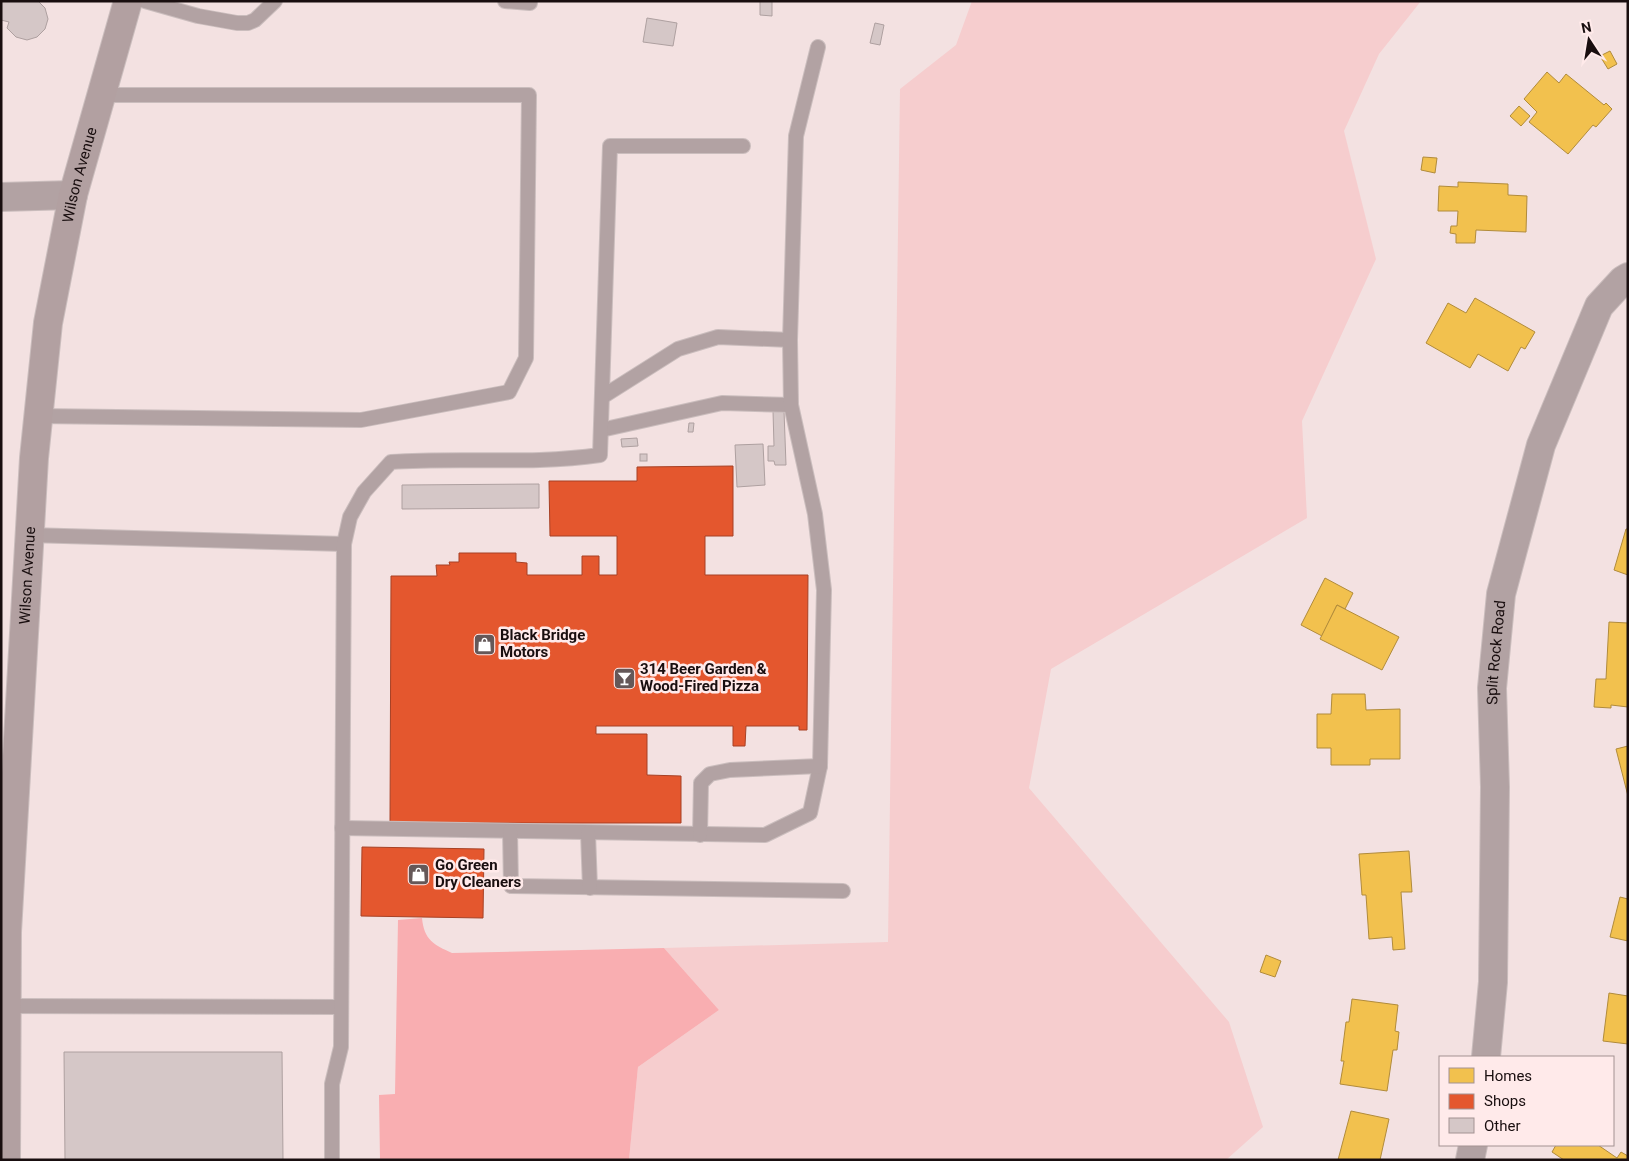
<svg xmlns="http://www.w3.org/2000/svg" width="1629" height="1161" font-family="Roboto,sans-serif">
  <rect width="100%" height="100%" fill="#f3e1e1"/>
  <polygon fill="#f6cdce" points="972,1 1421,1 1379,54 1344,131 1376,259 1302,421 1307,518 1051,669 1029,788 1229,1022 1263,1127 1226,1160 629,1160 638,1067 719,1010 664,948 888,942 900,89 956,45"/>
  <path fill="#f9aeb1" d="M422 918C424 940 434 945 452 953L664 948 719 1010 638 1067 629 1160H380L379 1095 395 1094 398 920Z"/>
  <g fill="#f2c14e" stroke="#b18b3b">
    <polygon points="1610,51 1617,64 1608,69 1600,56"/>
    <polygon points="1547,72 1559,83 1566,74 1604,105 1606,103 1612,109 1596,127 1593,125 1568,154 1529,122 1537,112 1524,99"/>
    <polygon points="1519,106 1530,116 1521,126 1510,116"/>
    <polygon points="1423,157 1437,158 1435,173 1421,170"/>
    <polygon points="1458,182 1508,184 1508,195 1527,196 1526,232 1476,230 1475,243 1456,243 1456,234 1450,233 1451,226 1457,226 1458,211 1438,211 1439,186 1458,187"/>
    <polygon points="1475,298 1535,332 1525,349 1521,347 1508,371 1478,354 1470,368 1426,343 1448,303 1466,313"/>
    <polygon points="1626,529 1628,529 1628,575 1614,570"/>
    <polygon points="1325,578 1353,593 1345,609 1337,605 1322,636 1301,625"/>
    <polygon points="1337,605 1399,637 1382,670 1320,639"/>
    <polygon points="1609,622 1628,623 1628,707 1611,705 1611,708 1594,707 1596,679 1606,679"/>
    <polygon points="1332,694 1365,694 1366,710 1400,709 1400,759 1370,759 1370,765 1331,765 1331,748 1317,748 1317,714 1331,714"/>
    <polygon points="1628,746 1628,796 1616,749"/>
    <polygon points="1409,851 1412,892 1401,892 1405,949 1393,950 1392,937 1369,939 1366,895 1362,895 1359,854"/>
    <polygon points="1620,897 1628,899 1628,941 1610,937"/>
    <polygon points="1266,955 1281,961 1275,977 1260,972"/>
    <polygon points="1609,993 1628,996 1628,1044 1603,1041"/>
    <polygon points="1352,999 1398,1005 1395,1031 1399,1032 1397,1050 1393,1050 1387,1091 1340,1084 1344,1061 1341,1061 1346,1022 1349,1022"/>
    <polygon points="1351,1111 1389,1119 1380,1160 1338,1160"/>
    <polygon points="1556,1145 1598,1145 1617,1158 1621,1152 1628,1156 1628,1160 1564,1160 1552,1152"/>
  </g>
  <g fill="#e4572e" stroke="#a74125">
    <polygon points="733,466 733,536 705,536 705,575 808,575 807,730 799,730 799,726 746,726 745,746 733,746 733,726 596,726 596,734 647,734 647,775 681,776 681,823 390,823 391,576 437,576 436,565 450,565 449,562 459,562 459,553 516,553 516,562 527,563 527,575 582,575 582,556 599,556 599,575 617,575 617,536 550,536 549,481 637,481 637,467"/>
    <polygon points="362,847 484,849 483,918 361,916"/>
  </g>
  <g fill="#d5c7c7" stroke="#aea0a0">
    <polygon points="1,1 38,1 45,8 48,19 45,29 37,37 27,40 16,37 7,28 9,22 1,20"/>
    <polygon points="760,1 772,1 772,16 760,15"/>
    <polygon points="647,18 677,23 673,46 643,42"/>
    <polygon points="875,23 884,25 880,45 870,43"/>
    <polygon points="773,411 784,411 786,465 775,465 774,461 768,461 768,446 774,446"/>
    <polygon points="689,423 694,423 693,432 688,432"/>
    <polygon points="637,438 638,446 622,447 621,439"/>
    <polygon points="763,444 765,485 737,487 735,445"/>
    <rect x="640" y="454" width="7" height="7"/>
    <polygon points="539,484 539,508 402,509 402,485"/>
    <polygon points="64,1052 282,1052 283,1160 65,1160"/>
  </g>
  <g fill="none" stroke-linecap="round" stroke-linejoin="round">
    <defs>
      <g id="lane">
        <polyline points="145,1 198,16 237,23 248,23 255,20 275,1"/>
        <polyline points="505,1 530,3 530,1"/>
        <polyline points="602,397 678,349 718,337 790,340"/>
        <polyline points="38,416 361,420 509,392 526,358 529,95 102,95"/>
        <polyline points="601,430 722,403 791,405"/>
        <polyline points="29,535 344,544"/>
        <polyline points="342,828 765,835 810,813 820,766 824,590 815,514 791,405 790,340 796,136 818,47"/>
        <polyline points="510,831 511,886 843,891"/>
        <polyline points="588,833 590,888"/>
        <polyline points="700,835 701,783 710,774 730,770 820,766"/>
        <polyline points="6,1006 341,1007"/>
        <path d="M332 1160V1084L341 1047 344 544 350 517 364 492 391 462C461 457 531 465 600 455L610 146H743"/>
      </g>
      <g id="street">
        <polyline points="1,197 73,195"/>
        <path id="s1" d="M1486 1057 1493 982 1495 787 1492 688 1501 594 1541 445 1599 306 1623 280 1628 277"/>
        <polyline points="1470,1160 1473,1145"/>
      </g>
      <g id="secondary">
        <path id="s2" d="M6 1160 7 932 34 458 48 323 73 195 128 1"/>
      </g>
    </defs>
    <use href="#lane" stroke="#cabdbd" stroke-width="16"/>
    <use href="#street" stroke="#cabdbd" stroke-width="30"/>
    <use href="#secondary" stroke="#cabdbd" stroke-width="30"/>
    <use href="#lane" stroke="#b2a2a3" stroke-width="14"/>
    <use href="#street" stroke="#b2a2a3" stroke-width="28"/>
    <use href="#secondary" stroke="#b2a0a1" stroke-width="28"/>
  </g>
  <defs>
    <symbol id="shop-square" viewBox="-11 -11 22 22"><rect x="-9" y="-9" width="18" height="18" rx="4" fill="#655858" stroke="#ffeaea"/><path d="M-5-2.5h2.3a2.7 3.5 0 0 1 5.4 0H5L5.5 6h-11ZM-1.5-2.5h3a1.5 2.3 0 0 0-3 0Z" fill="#fff"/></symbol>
    <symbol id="bar-square" viewBox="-11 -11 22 22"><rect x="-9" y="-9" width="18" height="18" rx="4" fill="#655858" stroke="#ffeaea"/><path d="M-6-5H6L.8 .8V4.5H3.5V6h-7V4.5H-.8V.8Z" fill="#fff"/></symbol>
  </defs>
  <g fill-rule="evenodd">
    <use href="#shop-square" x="472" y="632" width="25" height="25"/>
    <use href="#bar-square" x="612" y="666" width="25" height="25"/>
    <use href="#shop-square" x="406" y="862" width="25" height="25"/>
  </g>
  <g text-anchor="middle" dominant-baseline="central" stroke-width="5" stroke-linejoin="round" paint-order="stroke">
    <g font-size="15" fill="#190e0f" stroke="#ffeaea">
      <text stroke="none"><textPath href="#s2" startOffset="990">Wilson Avenue</textPath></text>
      <text stroke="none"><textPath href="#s2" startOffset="585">Wilson Avenue</textPath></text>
      <text stroke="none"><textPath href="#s1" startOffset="405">Split Rock Road</textPath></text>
    </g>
    <g font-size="15" font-weight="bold" fill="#190e0f" stroke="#ffeaea" text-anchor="start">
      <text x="500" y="635">Black Bridge<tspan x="500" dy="17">Motors</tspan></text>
      <text x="640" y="669">314 Beer Garden &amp;<tspan x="640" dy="17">Wood-Fired Pizza</tspan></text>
      <text x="435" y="865">Go Green<tspan x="435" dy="17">Dry Cleaners</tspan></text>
    </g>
  </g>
  <rect width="1629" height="1161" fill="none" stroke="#190e0f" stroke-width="5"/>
  <rect x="1439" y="1056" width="175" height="90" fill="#ffeaea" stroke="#a39292"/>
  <rect x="1449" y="1068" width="25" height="15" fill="#f2c14e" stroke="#a39292"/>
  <text x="1484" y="1081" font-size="15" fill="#190e0f">Homes</text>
  <rect x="1449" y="1094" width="25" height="15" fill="#e4572e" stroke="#a39292"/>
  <text x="1484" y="1106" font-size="15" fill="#190e0f">Shops</text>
  <rect x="1449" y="1118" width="25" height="15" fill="#d5c7c7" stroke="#a39292"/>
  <text x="1484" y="1131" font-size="15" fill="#190e0f">Other</text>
  <g transform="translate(1589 40) rotate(348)" stroke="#ffeaea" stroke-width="4" paint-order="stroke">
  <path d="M0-4L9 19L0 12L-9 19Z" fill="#190e0f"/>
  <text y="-8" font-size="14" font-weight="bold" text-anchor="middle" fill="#190e0f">N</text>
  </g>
</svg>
